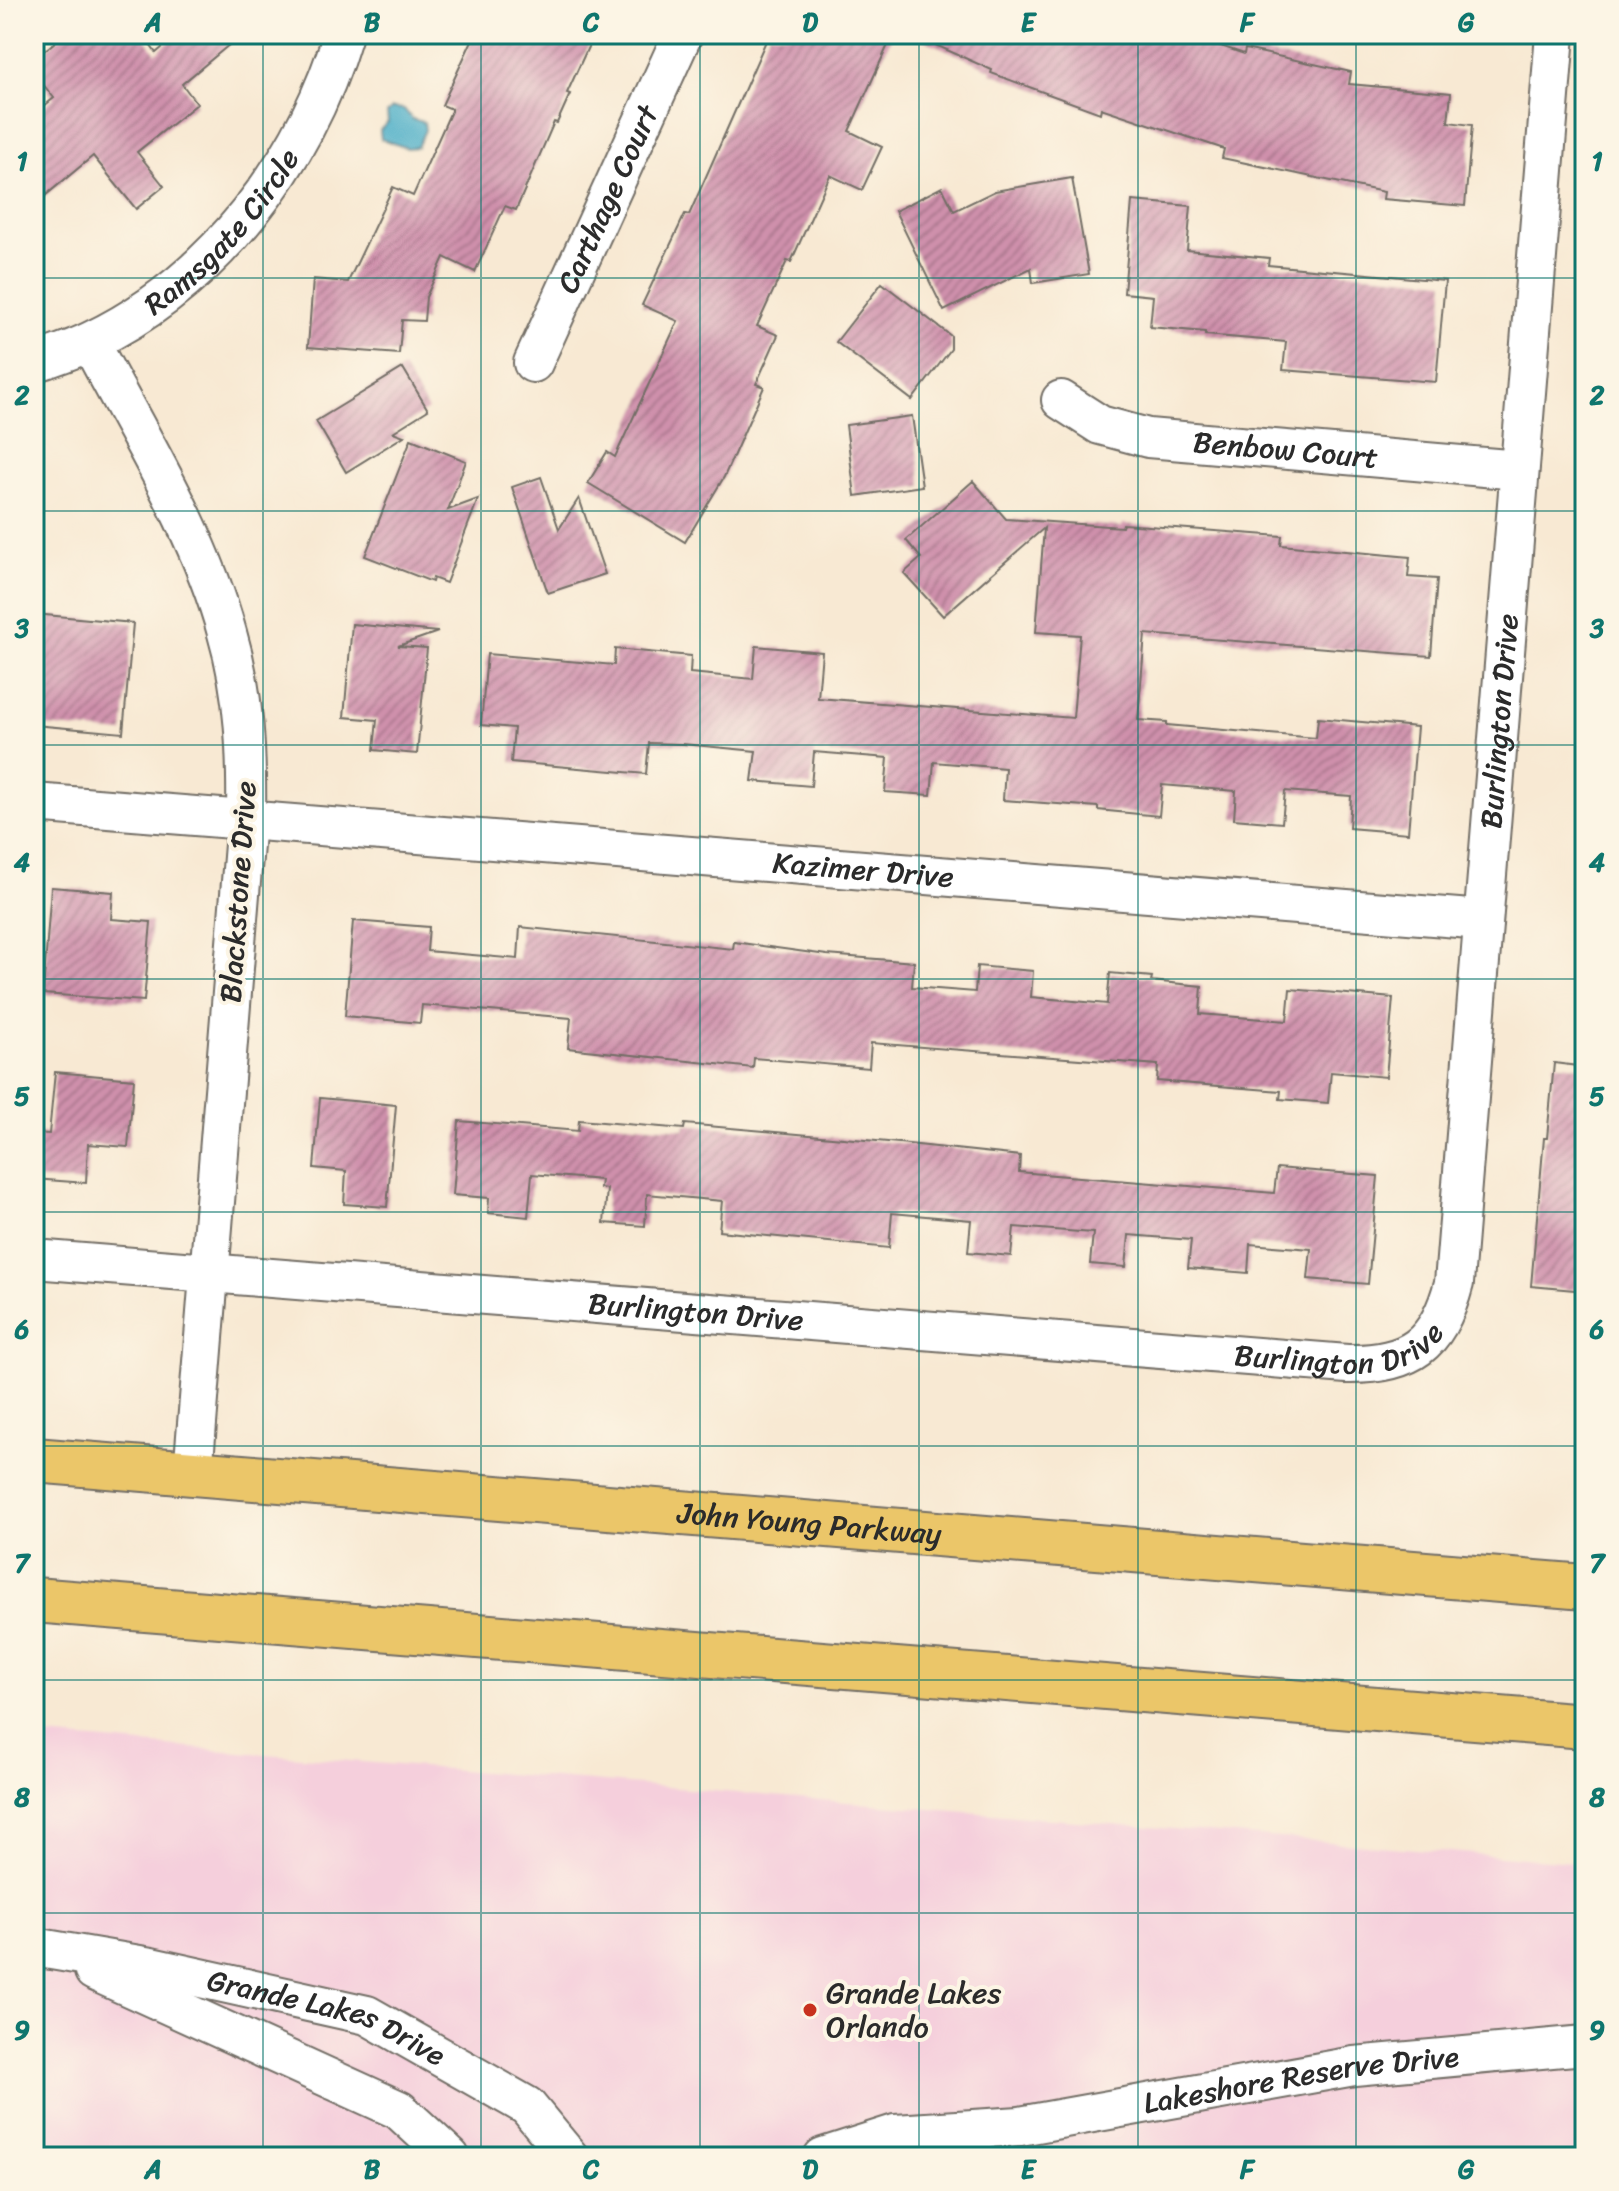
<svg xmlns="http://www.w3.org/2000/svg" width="1619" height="2191" font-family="Sriracha,sans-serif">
  <defs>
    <pattern id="building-hatch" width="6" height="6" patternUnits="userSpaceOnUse" patternTransform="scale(2)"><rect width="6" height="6" fill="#cf90ac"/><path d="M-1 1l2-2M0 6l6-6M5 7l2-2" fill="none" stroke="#a8768c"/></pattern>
  </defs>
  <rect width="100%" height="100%" fill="#fcf5e5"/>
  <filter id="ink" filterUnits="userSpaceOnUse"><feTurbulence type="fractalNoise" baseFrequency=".0125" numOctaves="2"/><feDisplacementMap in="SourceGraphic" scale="16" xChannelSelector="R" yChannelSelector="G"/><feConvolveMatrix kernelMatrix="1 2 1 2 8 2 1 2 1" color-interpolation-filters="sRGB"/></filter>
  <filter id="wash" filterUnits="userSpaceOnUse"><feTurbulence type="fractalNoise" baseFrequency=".006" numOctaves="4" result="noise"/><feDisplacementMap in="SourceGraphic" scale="32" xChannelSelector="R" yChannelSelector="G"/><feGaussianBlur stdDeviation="1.8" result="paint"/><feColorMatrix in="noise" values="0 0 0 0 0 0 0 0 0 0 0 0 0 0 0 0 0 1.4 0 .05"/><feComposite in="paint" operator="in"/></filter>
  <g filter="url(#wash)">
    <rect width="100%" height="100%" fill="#f8e9d3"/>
    <polygon fill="#f5cfdc" points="34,1735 1585,1863 1585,2157 34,2157"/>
    <polygon fill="#49adc8" stroke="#3a6c7a" stroke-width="2" points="392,108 404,109 412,119 424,122 425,130 417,147 407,148 381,139 380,130 388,122 387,113"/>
    <g id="blocks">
      <g fill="url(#building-hatch)">
        <polygon points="65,34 142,34 156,53 178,34 242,34 182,84 197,104 137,152 164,186 136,209 93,156 34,205 34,114 54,98 34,73 34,59"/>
        <polygon points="475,34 594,34 567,93 570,94 557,123 554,122 516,210 505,206 475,272 444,257 426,297 424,321 402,320 399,354 308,347 313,279 348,282 393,187 413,196 452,109 442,105"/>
        <polygon points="769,34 893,34 849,131 882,147 862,190 830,175 791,262 787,261 757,326 778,335 756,384 764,387 724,477 685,542 588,483 607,452 615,457 678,321 642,305 685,214 689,215"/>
        <polygon points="911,34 1186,34 1244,54 1245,49 1351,72 1349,84 1451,93 1448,122 1472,125 1465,206 1383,199 1384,192 1222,158 1224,149 1101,108 1100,113 991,73 992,70"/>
        <polygon points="1072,178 1089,274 1033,283 1031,268 944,311 895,211 942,187 954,211 995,191"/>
        <polygon points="1132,201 1191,206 1187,250 1269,258 1268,265 1445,281 1436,382 1283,370 1286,342 1205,335 1205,332 1150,327 1153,296 1124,293"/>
        <polygon points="882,283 951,336 951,349 912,400 836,342"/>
        <polygon points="403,368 428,410 393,432 404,436 346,472 316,421"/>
        <polygon points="912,416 922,486 855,496 846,425"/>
        <polygon points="411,439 466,461 448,510 478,499 446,583 433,578 432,582 365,556"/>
        <polygon points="541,477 559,529 579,498 605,574 548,593 512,487"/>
        <polygon points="973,481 1006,519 1122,527 1123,524 1282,536 1281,545 1410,557 1408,577 1437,579 1431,656 1145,634 1138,720 1167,722 1167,725 1316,738 1318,718 1417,727 1408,833 1349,828 1351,796 1285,791 1282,823 1234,819 1236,791 1162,785 1159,816 1098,810 1098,807 1003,800 1005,768 934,762 931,795 885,792 888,758 814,752 811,786 752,781 756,751 683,744 649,743 646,774 511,762 514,728 481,725 487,654 614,665 615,649 691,656 690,673 753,679 756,646 822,652 818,698 1073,718 1080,635 1036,632 1044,528 943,616 904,573 921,558 906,540"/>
        <polygon points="34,614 133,623 123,733 34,725"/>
        <polygon points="352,624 438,632 398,646 427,648 417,754 374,750 377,720 344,717"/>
        <polygon points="51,887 113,892 111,919 151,922 144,1001 43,994"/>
        <polygon points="353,921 429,927 427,951 518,959 520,927 733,949 734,942 827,955 914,962 912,987 975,992 977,966 1033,971 1031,997 1107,1004 1110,973 1152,977 1151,981 1202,986 1200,1014 1287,1021 1290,989 1393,998 1386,1077 1331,1072 1328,1103 1280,1099 1281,1091 1157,1081 1158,1065 871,1043 869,1068 754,1058 753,1068 568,1048 571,1018 422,1005 420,1023 345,1016"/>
        <polygon points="1554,1063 1585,1067 1585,1291 1531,1286 1544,1138 1547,1138"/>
        <polygon points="55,1072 134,1079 128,1147 88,1144 86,1183 34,1179 34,1133 49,1134"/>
        <polygon points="320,1098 396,1105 387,1207 344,1204 346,1171 314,1168"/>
        <polygon points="579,1120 684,1129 685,1124 899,1143 1020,1156 1019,1172 1274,1193 1277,1168 1378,1176 1368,1284 1308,1279 1311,1249 1250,1244 1248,1273 1188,1268 1191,1240 1129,1235 1126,1267 1090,1264 1093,1233 1014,1227 1011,1256 968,1252 971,1220 892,1213 889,1248 719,1231 722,1201 647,1194 645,1226 604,1223 607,1189 600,1188 601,1180 532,1174 528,1217 488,1213 489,1198 453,1195 459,1121 578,1131"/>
      </g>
    </g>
  </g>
  <g filter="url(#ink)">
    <use href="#blocks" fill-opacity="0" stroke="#736e66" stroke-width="2"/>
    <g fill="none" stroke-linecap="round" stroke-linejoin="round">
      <defs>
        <g id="minor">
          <path d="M90 342C139 436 199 530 227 633 245 694 247 757 246 820L193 1473"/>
          <path id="s1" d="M34 363C53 356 73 350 91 341 213 283 305 162 343 34"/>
          <path id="s2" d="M533 363 683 34"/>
          <path id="s3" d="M1061 400 1100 425 1148 438 1519 470"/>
          <path id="s4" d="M34 803 1483 920"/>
          <path id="s5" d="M34 1259 1347 1364C1410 1365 1438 1345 1454 1283L1555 34"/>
          <path id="s6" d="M34 1947 151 1967 367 2015 527 2106 569 2157"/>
          <polyline points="94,1971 399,2110 450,2157"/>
          <path id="s7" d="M823 2157 895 2134 1020 2126 1354 2066 1585 2045"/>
        </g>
        <g id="highway">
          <path id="s8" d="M34 1460 1585 1587"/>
          <polyline points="34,1600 1585,1726"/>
        </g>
      </defs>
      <use href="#minor" stroke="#736e66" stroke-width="42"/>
      <use href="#highway" stroke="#736e66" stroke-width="48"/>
      <use href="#minor" stroke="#fff" stroke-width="38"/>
      <use href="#highway" stroke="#ebc669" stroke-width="44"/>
    </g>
  </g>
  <path fill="none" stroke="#0f766e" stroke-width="2" stroke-opacity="0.55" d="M263 34V2157M481 34V2157M700 34V2157M919 34V2157M1138 34V2157M1356 34V2157M34 278H1585M34 511H1585M34 745H1585M34 979H1585M34 1212H1585M34 1446H1585M34 1680H1585M34 1913H1585"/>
  <circle fill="#c8321e" stroke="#fcf5e5" stroke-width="3" cx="810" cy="2010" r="8"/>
  <g text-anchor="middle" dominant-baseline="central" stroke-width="8" stroke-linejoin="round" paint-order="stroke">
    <g font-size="30" fill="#2b2b2b" stroke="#fcf5e5">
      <text stroke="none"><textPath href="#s2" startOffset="180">Carthage Court</textPath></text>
      <text stroke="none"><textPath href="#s1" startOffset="234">Ramsgate Circle</textPath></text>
      <text stroke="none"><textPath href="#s3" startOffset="234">Benbow Court</textPath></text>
      <text stroke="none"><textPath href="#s5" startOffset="2030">Burlington Drive</textPath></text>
      <text stroke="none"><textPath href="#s4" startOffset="832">Kazimer Drive</textPath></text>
      <text transform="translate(238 892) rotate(-86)">Blackstone Drive</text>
      <text stroke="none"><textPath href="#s5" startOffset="664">Burlington Drive</textPath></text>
      <text stroke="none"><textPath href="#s5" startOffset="1312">Burlington Drive</textPath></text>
      <text stroke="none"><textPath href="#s8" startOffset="778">John Young Parkway</textPath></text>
      <text stroke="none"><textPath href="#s6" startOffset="302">Grande Lakes Drive</textPath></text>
      <text stroke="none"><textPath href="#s7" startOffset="486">Lakeshore Reserve Drive</textPath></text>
    </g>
    <g font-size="30" fill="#2b2b2b" stroke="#fcf5e5" text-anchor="start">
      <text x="826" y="1993">Grande Lakes<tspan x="826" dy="34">Orlando</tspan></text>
    </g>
  </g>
  <rect width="1619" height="2191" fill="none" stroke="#fcf5e5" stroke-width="88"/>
  <rect x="44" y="44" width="1531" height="2103" fill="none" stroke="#0f766e" stroke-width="3"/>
  <g font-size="26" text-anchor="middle" font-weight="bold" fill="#0f766e">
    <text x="153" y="31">A</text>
    <text x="372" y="31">B</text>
    <text x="591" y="31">C</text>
    <text x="810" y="31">D</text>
    <text x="1028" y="31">E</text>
    <text x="1247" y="31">F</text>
    <text x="1466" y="31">G</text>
    <text x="22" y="170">1</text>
    <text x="1597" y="170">1</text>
    <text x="22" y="404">2</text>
    <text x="1597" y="404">2</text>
    <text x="22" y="637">3</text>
    <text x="1597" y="637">3</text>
    <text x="22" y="871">4</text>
    <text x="1597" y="871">4</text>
    <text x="22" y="1105">5</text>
    <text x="1597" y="1105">5</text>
    <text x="22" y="1338">6</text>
    <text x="1597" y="1338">6</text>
    <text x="22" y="1572">7</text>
    <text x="1597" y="1572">7</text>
    <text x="22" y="1806">8</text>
    <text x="1597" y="1806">8</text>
    <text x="22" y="2039">9</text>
    <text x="1597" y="2039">9</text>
    <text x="153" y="2178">A</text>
    <text x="372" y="2178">B</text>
    <text x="591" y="2178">C</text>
    <text x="810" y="2178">D</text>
    <text x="1028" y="2178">E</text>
    <text x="1247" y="2178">F</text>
    <text x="1466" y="2178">G</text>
  </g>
</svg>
